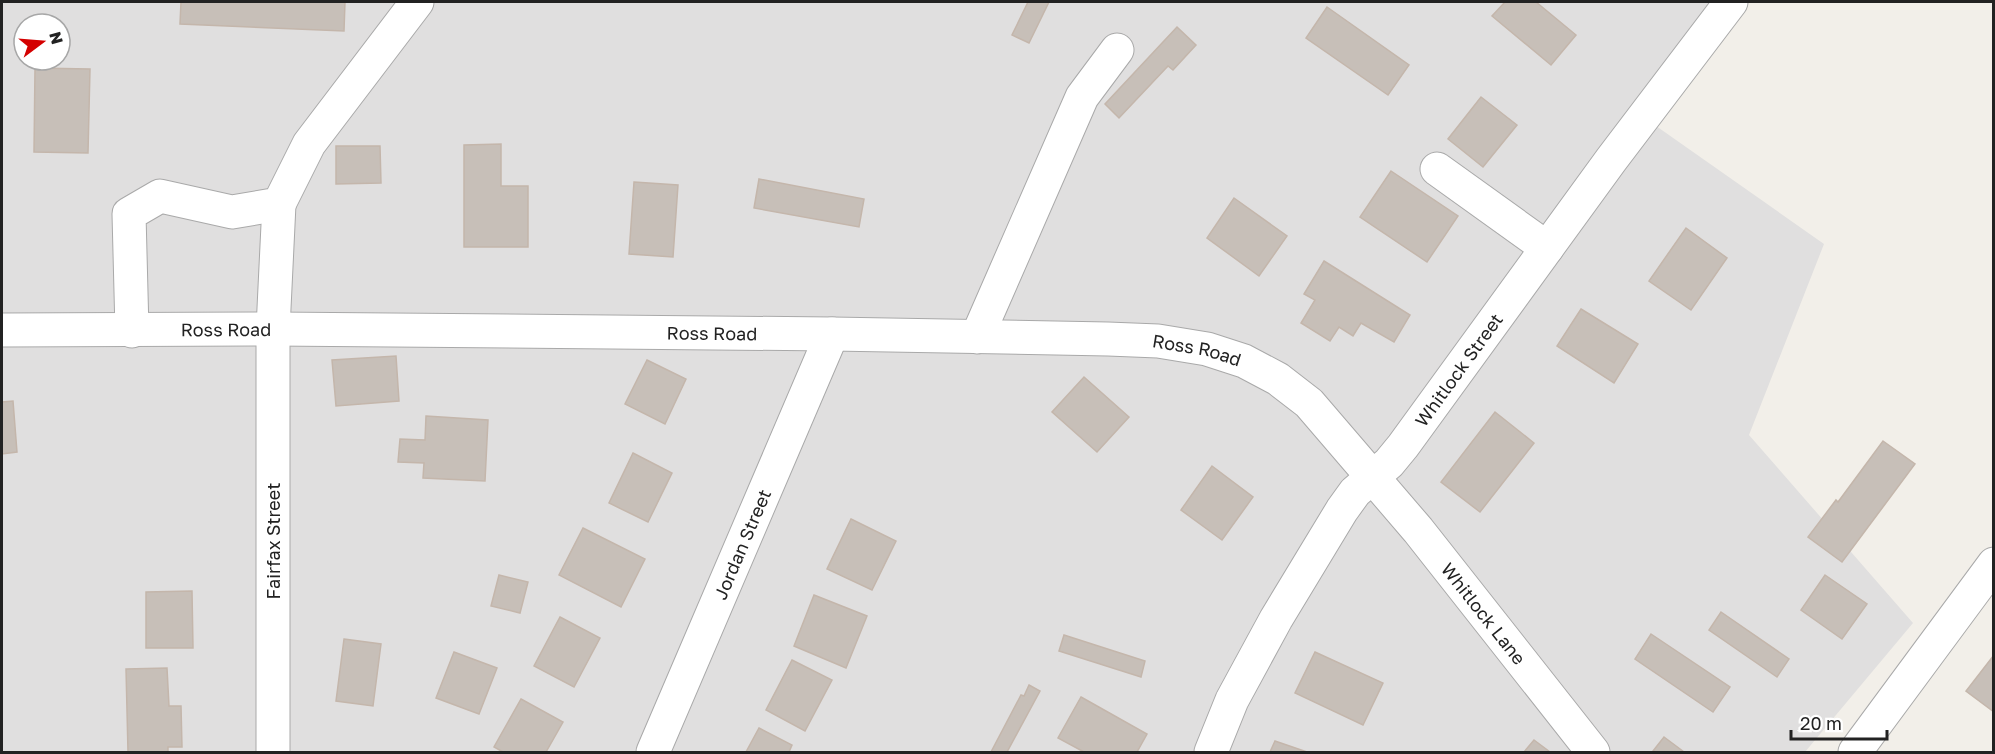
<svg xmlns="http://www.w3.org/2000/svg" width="1995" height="754" font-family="'Golos Text',sans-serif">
  <rect width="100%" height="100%" fill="#f2efe9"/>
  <path fill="#e0dfdf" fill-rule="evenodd" d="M2 2H1715L1639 114 1824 244 1749 435 1913 623 1805 752H2ZM24 24H60V60H24Z"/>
  <g fill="#c7bfb8" stroke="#c4b6ab" stroke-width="1.5">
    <polygon points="181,2 345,2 344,31 180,24"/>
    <polygon points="1028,2 1049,2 1029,43 1012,35"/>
    <polygon points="1505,2 1536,2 1576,35 1551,65 1492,16"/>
    <polygon points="1327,7 1409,65 1388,95 1306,38"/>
    <polygon points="1177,27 1196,45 1173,70 1168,66 1119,118 1105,104"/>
    <polygon points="35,68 90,69 88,153 34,152"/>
    <polygon points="1481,97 1517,125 1483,167 1448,139"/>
    <polygon points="501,144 501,186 528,186 528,247 464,247 464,145"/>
    <polygon points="336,146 380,146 381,183 336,184"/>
    <polygon points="1391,171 1458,216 1427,262 1360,217"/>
    <polygon points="759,179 864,199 859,227 754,208"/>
    <polygon points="634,182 678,185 673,257 629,254"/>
    <polygon points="1234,198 1287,236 1259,276 1207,238"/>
    <polygon points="1686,228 1727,258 1691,310 1649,281"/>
    <polygon points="1324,261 1410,315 1394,342 1361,323 1353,336 1339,327 1330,341 1301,323 1315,300 1304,294"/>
    <polygon points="1581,309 1638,344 1614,383 1557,346"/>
    <polygon points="396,356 399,401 336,406 332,360"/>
    <polygon points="647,360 686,379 665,424 625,404"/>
    <polygon points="1084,377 1129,417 1097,452 1052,412"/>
    <polygon points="13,401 17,452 2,454 2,402"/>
    <polygon points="1495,412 1534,443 1480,512 1441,482"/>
    <polygon points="426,416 488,420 485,481 423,478 424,463 398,462 400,439 425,440"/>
    <polygon points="1883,441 1915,464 1842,562 1808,537 1836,500 1838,502"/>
    <polygon points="633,453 672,473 648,522 609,503"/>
    <polygon points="1212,466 1253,497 1222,540 1181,510"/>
    <polygon points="851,519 896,541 872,590 827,569"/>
    <polygon points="583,528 645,559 621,607 559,575"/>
    <polygon points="499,575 528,582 520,613 491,606"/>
    <polygon points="1825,575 1867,604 1842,639 1801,610"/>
    <polygon points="192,591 193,648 146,648 146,592"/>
    <polygon points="814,595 867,616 846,668 794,646"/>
    <polygon points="1721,612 1789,659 1777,677 1709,630"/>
    <polygon points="560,617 600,638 574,687 534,666"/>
    <polygon points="1651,634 1730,687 1713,712 1635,659"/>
    <polygon points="1064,635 1145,661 1141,677 1059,651"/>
    <polygon points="344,639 381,644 373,706 336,701"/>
    <polygon points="454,652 497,668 479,714 436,698"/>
    <polygon points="1315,652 1383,683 1363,725 1295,693"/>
    <polygon points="1994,655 1994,712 1966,691"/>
    <polygon points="792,660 832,680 805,731 766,710"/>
    <polygon points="167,668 169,706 181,706 182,747 168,747 168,752 128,752 126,669"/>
    <polygon points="1029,685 1040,691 1007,752 991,752 1021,695 1024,696"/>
    <polygon points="1081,697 1147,734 1137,752 1084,752 1058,738"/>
    <polygon points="521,699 563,722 546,752 503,752 494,747"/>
    <polygon points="759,728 792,745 789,752 746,752"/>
    <polygon points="1664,737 1684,752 1655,752 1653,751"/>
    <polygon points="1534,740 1550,752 1524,752"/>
    <polygon points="1275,741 1307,752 1270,752"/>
  </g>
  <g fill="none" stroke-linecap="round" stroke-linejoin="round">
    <defs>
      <g id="minor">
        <polyline points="1437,169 1547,248"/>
        <path id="s1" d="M2 330 273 329 832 334 1108 339 1158 341 1207 349 1244 361 1278 379 1309 403 1418 530 1593 752"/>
        <polyline points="132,331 129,214 160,196 232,212 279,204 309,144 417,2"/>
        <polyline points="977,337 1082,97 1117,50"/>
        <polyline points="273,752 273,329 279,204"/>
        <path id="s2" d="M653 752 832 334"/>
        <path id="s3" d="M1211 752 1232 700 1276 619 1342 510 1355 492 1389 463 1403 446 1611 160 1731 2"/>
        <polyline points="1855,752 1994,564"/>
      </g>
    </defs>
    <use href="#minor" stroke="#a9a9a9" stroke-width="35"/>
    <use href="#minor" stroke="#fff" stroke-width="33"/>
  </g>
  <g text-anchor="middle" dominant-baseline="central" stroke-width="4.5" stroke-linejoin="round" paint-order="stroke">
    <g font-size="18" fill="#222" stroke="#fff">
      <text stroke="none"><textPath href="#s1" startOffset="224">Ross Road</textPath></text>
      <text stroke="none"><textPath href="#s1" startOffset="710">Ross Road</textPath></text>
      <text stroke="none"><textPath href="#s1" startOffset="1196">Ross Road</textPath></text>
      <text stroke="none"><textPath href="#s3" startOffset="459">Whitlock Street</textPath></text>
      <text transform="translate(273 541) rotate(-90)">Fairfax Street</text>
      <text stroke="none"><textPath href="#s2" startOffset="226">Jordan Street</textPath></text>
      <text stroke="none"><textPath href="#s1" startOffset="1596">Whitlock Lane</textPath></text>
    </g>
  </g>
  <rect width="1995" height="754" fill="none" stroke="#222222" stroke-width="6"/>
  <g transform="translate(42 42) rotate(74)"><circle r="28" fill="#ffffff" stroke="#a7a7a7" stroke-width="1.5"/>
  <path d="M0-4.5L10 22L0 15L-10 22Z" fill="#d40000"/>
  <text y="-9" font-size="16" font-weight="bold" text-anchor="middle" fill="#222222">N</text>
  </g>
  <path d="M1791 730v9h96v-9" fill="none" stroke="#222222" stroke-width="3"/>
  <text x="1800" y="730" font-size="18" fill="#222222" stroke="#ffffff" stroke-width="4.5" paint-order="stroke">20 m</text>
</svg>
